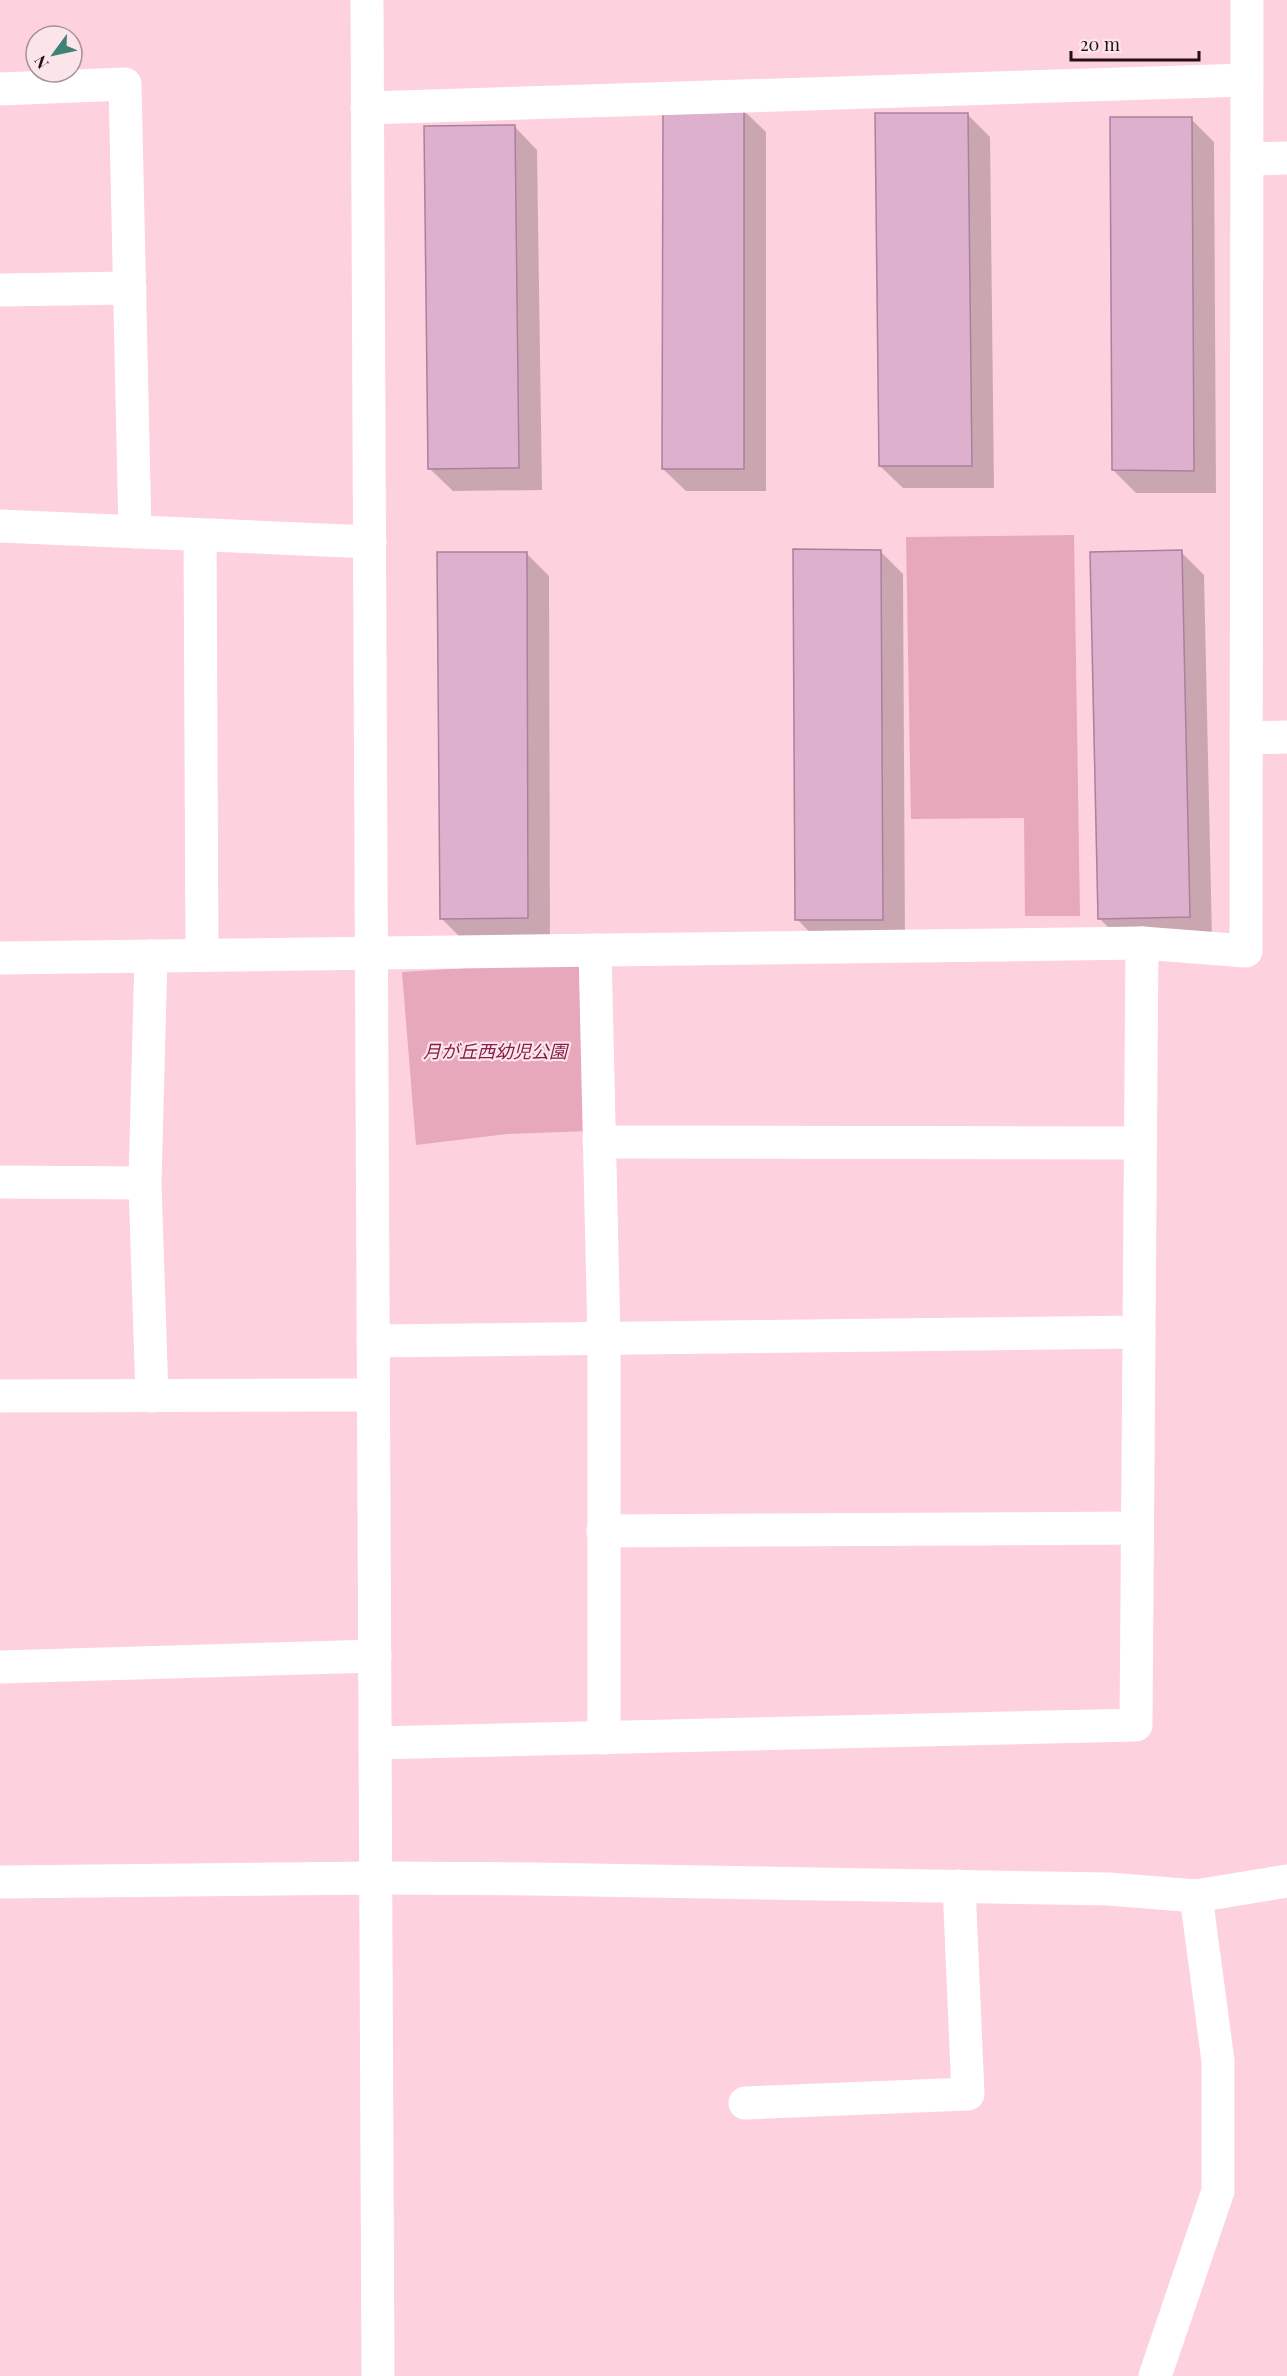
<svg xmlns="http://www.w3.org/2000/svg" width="1287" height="2376" font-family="'Playfair Display','Noto Sans JP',serif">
  <rect width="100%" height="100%" fill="#fdd1dd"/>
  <g fill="#e7a8bb">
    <polygon points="1074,535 1080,916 1025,916 1024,818 911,819 906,537"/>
    <polygon points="581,961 589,1131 507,1134 416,1145 402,972"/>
  </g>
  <g fill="#0003">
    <polygon points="743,110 766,132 766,491 686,491 663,469"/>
    <polygon points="967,114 990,137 994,488 903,488 880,466"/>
    <polygon points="1191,119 1214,142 1216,493 1136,493 1113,470"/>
    <polygon points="515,127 537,150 542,490 453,491 430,469"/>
    <polygon points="880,551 903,574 905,942 819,942 797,919"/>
    <polygon points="1181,552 1204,575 1212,939 1122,941 1099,918"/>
    <polygon points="526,553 549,576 550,941 464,941 441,918"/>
  </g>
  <g fill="#ddb0cd" stroke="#aa809c" stroke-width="1.5">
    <polygon points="663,108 744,108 744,469 662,469"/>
    <polygon points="875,113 968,113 972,466 879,466"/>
    <polygon points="1110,117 1192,117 1194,471 1112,470"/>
    <polygon points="515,125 519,468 428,469 424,126"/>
    <polygon points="793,549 881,550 883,920 795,920"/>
    <polygon points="1182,550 1190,917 1098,919 1090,552"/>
    <polygon points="437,552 527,552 528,918 440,919"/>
  </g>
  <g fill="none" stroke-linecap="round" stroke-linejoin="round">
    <g stroke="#fff" stroke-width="33">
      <polyline points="0,89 125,84 135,532"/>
      <polyline points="367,108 1247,80"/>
      <polyline points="1247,159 1287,158"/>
      <polyline points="0,290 130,288"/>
      <polyline points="0,526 370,542"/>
      <polyline points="200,535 202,955"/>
      <polyline points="1246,738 1287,737"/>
      <polyline points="595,950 604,1338 604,1738"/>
      <polyline points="599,1142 1140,1143"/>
      <polyline points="0,1182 145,1183 151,956"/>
      <polyline points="145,1183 152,1396"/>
      <polyline points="373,1341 1139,1332"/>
      <polyline points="0,1396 373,1395"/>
      <polyline points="603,1531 1137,1528"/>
      <polyline points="0,1667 375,1656"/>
      <polyline points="375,1743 1136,1725 1142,943"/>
      <polyline points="0,1882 376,1878 533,1879 1109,1889 1196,1896 1287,1881"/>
      <polyline points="745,2103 968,2094 959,1886"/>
      <polyline points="1155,2376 1218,2191 1218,2061 1196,1896"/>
    </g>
    <g stroke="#fff" stroke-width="33">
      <polyline points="367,0 378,2376"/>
      <polyline points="0,958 1142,943 1246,951 1247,0"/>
    </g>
  </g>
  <g text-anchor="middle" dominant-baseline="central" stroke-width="4.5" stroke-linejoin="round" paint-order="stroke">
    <g font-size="18" font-style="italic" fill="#861e4b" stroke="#fbe5eb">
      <text x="495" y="1051">月が丘西幼児公園</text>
    </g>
  </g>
  <g transform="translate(54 54) rotate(237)"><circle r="28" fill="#fbe5eb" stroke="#a59096" stroke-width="1.5"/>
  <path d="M0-4.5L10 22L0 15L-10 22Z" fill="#3e8175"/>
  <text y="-9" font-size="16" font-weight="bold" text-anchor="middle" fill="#231016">N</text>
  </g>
  <path d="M1071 51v9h128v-9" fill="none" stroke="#231016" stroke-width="3"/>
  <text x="1080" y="51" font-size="18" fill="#231016" stroke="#fbe5eb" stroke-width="4.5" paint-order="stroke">20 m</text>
</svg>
